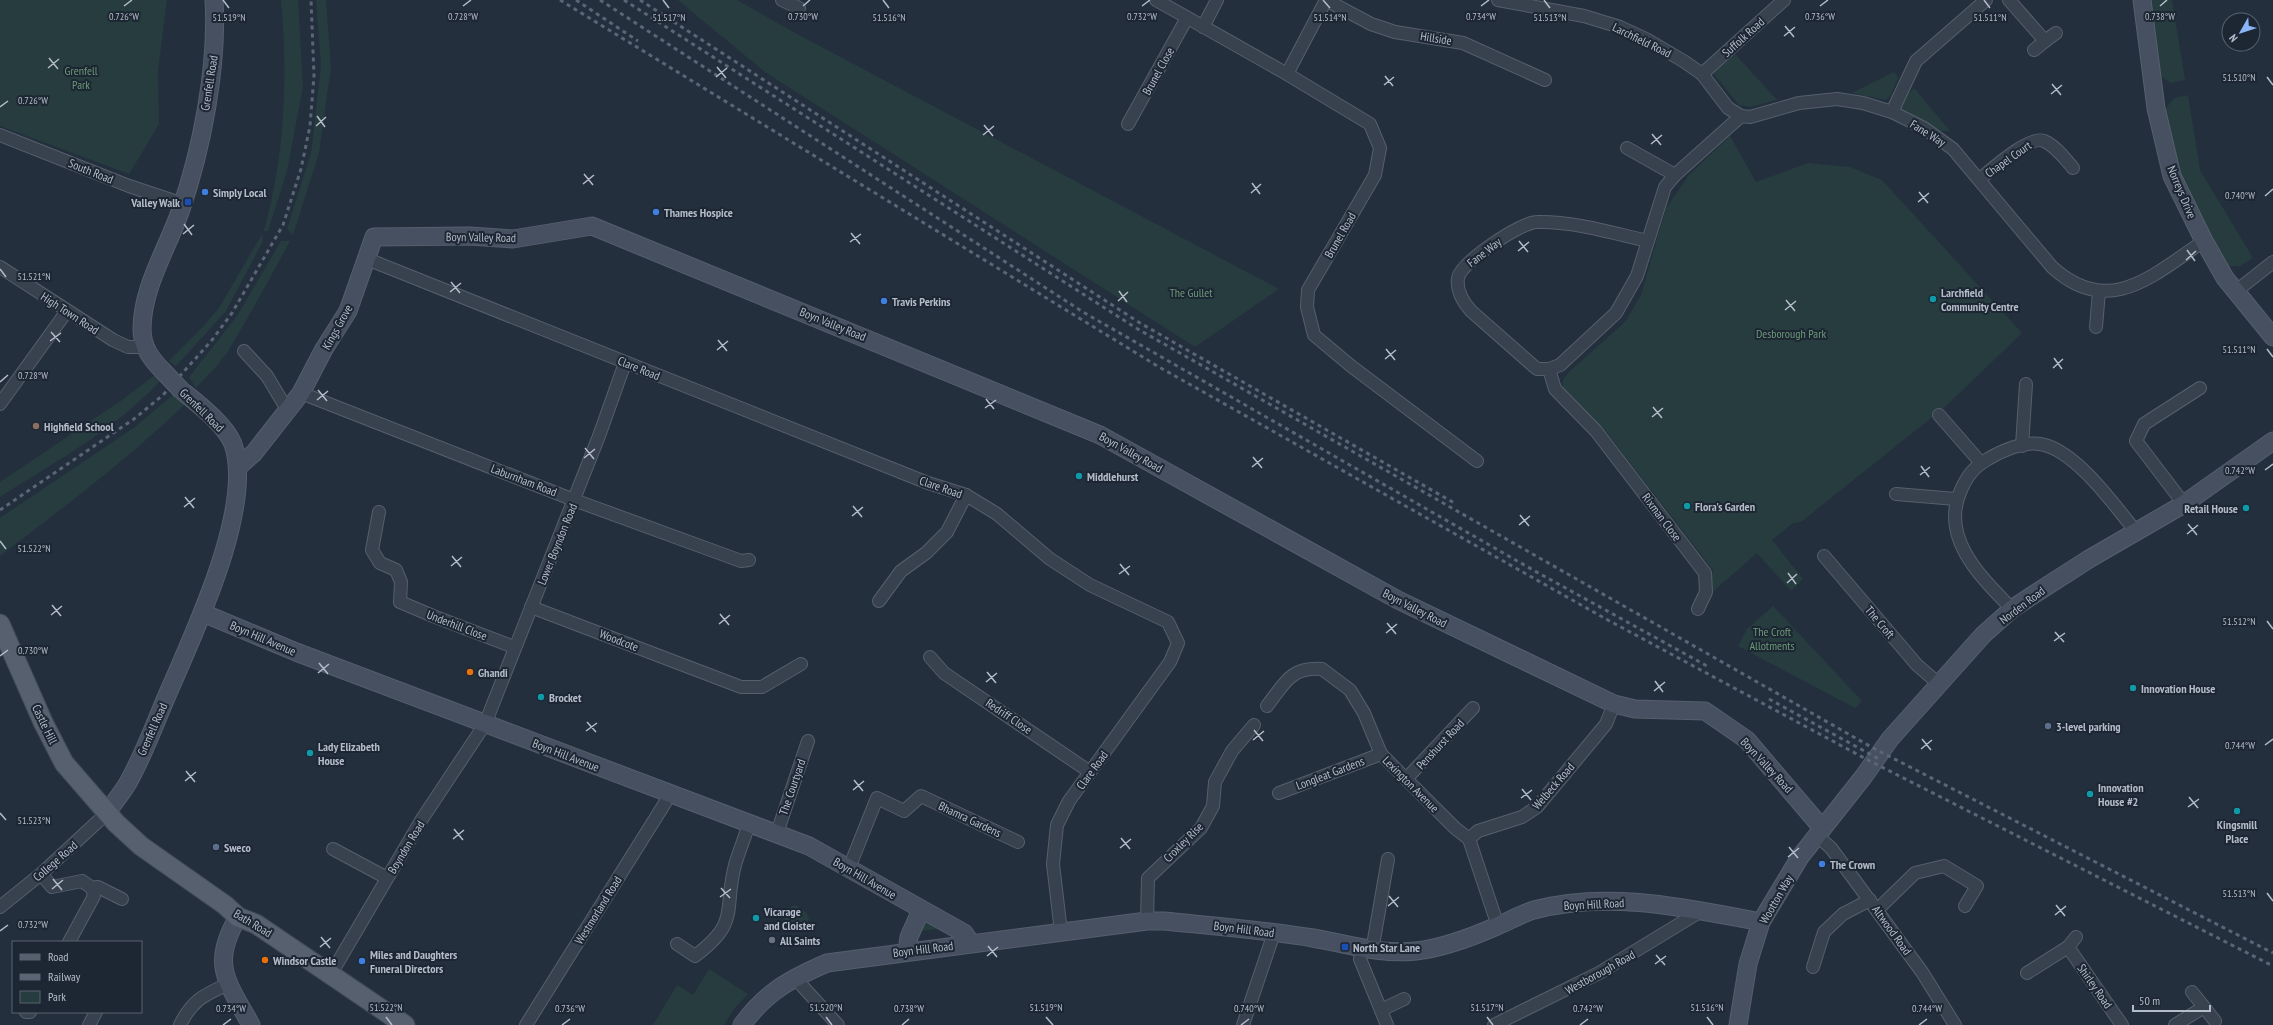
<svg xmlns="http://www.w3.org/2000/svg" width="2273" height="1025" font-family="'PT Sans Narrow',sans-serif">
  <rect width="100%" height="100%" fill="#242f3e"/>
  <g fill="#263c3f">
    <polygon points="0,0 167,0 158,72 159,124 129,174 0,126"/>
    <path d="M281 0H298L303 87 287 171 268 231H264C285 154 288 79 281 0Z"/>
    <polygon points="316,0 326,0 331,67 319,153 293,235 287,229 311,153 321,66"/>
    <polygon points="678,0 737,0 797,34 1279,289 1195,347 765,72"/>
    <polygon points="2149,0 2172,0 2185,80 2171,83 2160,76"/>
    <polygon points="1735,54 1777,100 1750,107 1739,105 1713,73"/>
    <polygon points="1894,72 1898,77 1891,95 1886,100 1852,93"/>
    <polygon points="1914,88 1950,131 1941,131 1900,110 1901,102"/>
    <polygon points="2188,95 2200,170 2253,258 2240,266 2227,266 2200,222 2171,149 2164,111 2174,98"/>
    <path d="M1730 136 1756 182 1808 163 1850 167 1882 180 2022 333 1945 407 1801 522 1793 523 1772 540 1803 579 1791 591 1757 553 1707 597 1713 570 1607 433 1564 391C1561 382 1563 379 1569 372L1625 322 1641 295 1666 208 1689 175Z"/>
    <polygon points="262,234 263,241 226,311 176,366 169,361 200,330 219,308"/>
    <path d="M281 241H290C270 278 250 315 228 351 220 364 207 376 196 388L189 377 237 316Z"/>
    <path d="M155 375 160 381C115 430 56 461 0 497V482L122 400Z"/>
    <path d="M174 394 184 405C127 460 64 507 0 556V518L135 427Z"/>
    <polygon points="1773,606 1862,701 1855,708 1738,646 1747,629"/>
    <polygon points="795,905 807,913 809,919 804,930 799,932 787,925 784,918 790,907"/>
    <polygon points="920,914 946,928 913,932"/>
    <polygon points="709,969 748,994 733,1010 724,1025 653,1025 677,985 693,995"/>
  </g>
  <g fill="none" stroke-linecap="round" stroke-linejoin="round">
    <defs>
      <g id="street">
        <polyline points="782,0 799,8"/>
        <polyline points="1156,0 1287,74 1370,124 1380,148 1375,175 1308,290 1307,307 1314,335 1351,366 1477,461"/>
        <polyline points="1326,0 1371,24 1395,32 1463,43 1545,80"/>
        <path d="M1498 0 1584 16 1620 27 1646 39 1685 62 1702 74 1728 108 1741 116 1750 117 1799 103 1837 99 1863 103 1892 112 1924 128 1953 149 2052 267C2109 319 2153 275 2204 241"/>
        <polyline points="2009,0 2045,41 2034,50"/>
        <polyline points="1203,27 1217,0"/>
        <polyline points="2045,41 2056,33"/>
        <polyline points="1287,74 1326,0"/>
        <polyline points="1702,74 1784,0"/>
        <polyline points="1892,112 1916,61 1986,0"/>
        <polyline points="1128,124 1187,18"/>
        <polyline points="0,135 129,186 183,204"/>
        <polyline points="1627,148 1675,175"/>
        <path d="M1980 179C1992 169 2030 135 2044 141 2056 146 2065 159 2073 168"/>
        <path d="M1648 241C1612 233 1574 221 1537 222 1521 222 1461 262 1458 278 1456 291 1463 302 1471 311L1537 369H1549L1560 365 1616 313 1637 276 1665 187 1675 175 1741 116"/>
        <polyline points="367,259 928,483 966,495 997,514 1050,559 1090,585 1168,622 1178,643 1170,662 1069,801 1057,825 1053,864 1061,932"/>
        <polyline points="0,267 113,340 128,347 144,347"/>
        <polyline points="2235,292 2273,262"/>
        <polyline points="2096,327 2099,291"/>
        <polyline points="244,351 267,376 288,411"/>
        <polyline points="1549,369 1555,389 1596,431 1705,573 1706,592 1698,609"/>
        <polyline points="301,393 574,500 741,561 749,560"/>
        <polyline points="0,404 67,311"/>
        <polyline points="1939,415 1981,463"/>
        <polyline points="2022,446 2026,384"/>
        <polyline points="1896,494 1956,499"/>
        <polyline points="2184,504 2136,441 2144,424 2200,388"/>
        <polyline points="379,512 372,550 380,563 396,570 401,582 400,602 433,616 514,647"/>
        <polyline points="1824,556 1917,665 1939,684"/>
        <polyline points="879,601 901,571 926,553 947,532 966,495"/>
        <polyline points="531,607 741,687 762,687 801,664"/>
        <path d="M2012 609C1982 578 1939 538 1961 490 1967 476 1974 467 1988 459 2001 451 2024 441 2040 444 2075 449 2115 506 2137 533"/>
        <polyline points="930,657 944,673 1090,772"/>
        <path d="M1267 706C1285 683 1290 667 1322 669L1350 690 1364 713 1381 754 1455 828 1469 839 1498 926"/>
        <polyline points="1406,779 1473,708"/>
        <polyline points="1279,793 1381,754"/>
        <polyline points="777,833 808,741"/>
        <polyline points="1469,839 1478,831 1522,817 1537,807 1606,724 1614,704"/>
        <polyline points="1822,840 1831,848 1922,972 1955,1025"/>
        <polyline points="333,849 387,878"/>
        <polyline points="849,868 877,798 904,811 921,796 1018,842"/>
        <polyline points="41,874 52,887 82,881 92,888 94,896 69,942"/>
        <polyline points="92,888 98,887 122,899"/>
        <polyline points="0,907 41,874 107,813"/>
        <polyline points="1877,910 1915,873 1944,866 1977,886 1965,906"/>
        <polyline points="1147,921 1148,878 1201,828 1213,806 1215,782 1232,751 1254,725"/>
        <path d="M677 944 695 956C741 921 723 911 735 865 739 851 745 837 749 824"/>
        <polyline points="2068,947 2076,937"/>
        <polyline points="1372,951 1388,859"/>
        <polyline points="1360,959 1387,1025"/>
        <polyline points="1813,967 1824,932 1843,914 1870,900"/>
        <polyline points="2027,973 2068,947 2122,1025"/>
        <polyline points="331,974 422,819 485,724 599,436 625,363"/>
        <polyline points="794,977 838,1025"/>
        <polyline points="2192,992 2204,1007"/>
        <polyline points="1381,1010 1404,999"/>
        <polyline points="26,1012 30,1012"/>
        <polyline points="89,1025 96,1012"/>
        <path d="M180 1025C192 1000 204 995 228 984"/>
        <polyline points="526,1025 665,803 668,794"/>
        <polyline points="1243,1025 1274,933"/>
        <polyline points="1494,1025 1599,973 1701,911"/>
        <polyline points="2175,1025 2204,1007 2215,1021"/>
      </g>
      <g id="secondary">
        <polyline points="2142,0 2156,108 2172,176 2204,241 2225,278 2273,337"/>
        <path d="M163 371C151 359 142 347 142 329 142 288 167 249 180 212 202 149 218 66 214 0"/>
        <polyline points="238,467 254,453 301,393 324,349 348,311 374,237 470,236 513,239 592,226 1100,435 1398,600 1614,704 1635,709 1705,711 1747,740 1822,828"/>
        <polyline points="203,613 296,652 809,846 964,933 971,943"/>
        <path d="M107 813C114 802 123 792 129 781 146 750 158 715 172 684 197 626 254 505 233 444 225 424 197 403 181 390"/>
        <path d="M238 917C210 965 227 981 251 1025"/>
        <polyline points="907,951 909,937 921,910"/>
        <path d="M742 1025C766 992 790 979 827 963L1147 921H1164C1214 926 1264 930 1313 938 1348 944 1380 955 1416 951 1444 948 1472 937 1497 926 1509 921 1521 914 1534 910 1608 890 1687 908 1761 922"/>
        <polyline points="1738,1025 1748,964 1761,922 1800,857 1864,776 1890,739 1983,635 2012,609 2033,595 2089,559 2184,504 2273,441"/>
      </g>
      <polyline id="primary" points="0,624 43,722 64,763 116,823 141,846 225,905 238,917 256,924 405,1025"/>
    </defs>
    <use href="#street" stroke="#565f6c" stroke-width="14"/>
    <use href="#secondary" stroke="#565f6c" stroke-width="19"/>
    <use href="#primary" stroke="#414a57" stroke-width="21"/>
    <use href="#street" stroke="#38414e" stroke-width="12"/>
    <use href="#secondary" stroke="#465061" stroke-width="17"/>
    <use href="#primary" stroke="#56606e" stroke-width="19"/>
    <g stroke="#5a6575" stroke-width="3" stroke-dasharray="4 4" stroke-linecap="butt">
      <polyline points="560,0 1159,367 1606,619 1866,759 2273,966"/>
      <polyline points="576,0 638,41"/>
      <polyline points="600,0 1083,312 1533,570 1707,666"/>
      <polyline points="624,0 1136,328 1873,748 2273,953"/>
      <polyline points="640,0 1140,323 1456,504"/>
      <polyline points="0,510 134,419 163,395 212,340 232,313 283,225 301,169 310,126 314,76 311,0"/>
      <polyline points="1769,699 1879,759"/>
    </g>
    <defs>
      <polyline id="secondary-bridge" points="163,371 181,390"/>
    </defs>
    <use href="#secondary-bridge" stroke="#565f6c" stroke-width="19" stroke-linecap="butt"/>
    <use href="#secondary-bridge" stroke="#465061" stroke-width="17"/>
  </g>
  <path fill="none" stroke="#b4bcc9" stroke-width="1.5" d="M223 0 229 8M663 0 669 8M883 0 889 8M1323 0 1330 8M1544 0 1550 8M1984 0 1990 8M124 6 132 0M463 6 471 0M803 6 810 0M1142 6 1150 0M1481 6 1489 0M1820 6 1828 0M2160 6 2167 0M1785 26 1794 37M1784 36 1795 27M49 58 58 69M717 67 726 78M48 68 59 59M1385 76 1393 86M716 77 727 68M2267 77 2273 85M2052 84 2061 95M1384 85 1394 77M2051 94 2062 85M0 107 8 101M317 116 325 127M984 125 993 136M316 126 326 117M1652 134 1661 145M983 135 994 126M1651 144 1662 135M584 174 593 185M1252 183 1260 194M583 184 594 175M1919 192 1928 203M1251 193 1261 184M2265 196 2273 189M1918 202 1929 193M184 224 192 235M851 233 860 244M183 234 194 225M1519 241 1528 252M850 242 861 234M2187 250 2195 261M1518 251 1529 242M2186 260 2196 251M0 269 6 277M451 282 460 293M1119 291 1127 302M450 292 461 283M1786 300 1795 311M1118 301 1128 292M1785 310 1796 301M51 332 60 342M718 340 727 351M50 341 61 333M1386 349 1395 360M2267 349 2273 357M717 350 728 341M2054 358 2062 369M1385 359 1396 350M2053 368 2063 359M0 382 8 375M318 390 327 401M986 399 994 409M317 400 328 391M1653 407 1662 418M985 408 996 400M1652 417 1663 408M585 448 594 459M1253 457 1262 468M584 458 595 449M1921 466 1929 477M1252 467 1263 458M2265 470 2273 464M1920 475 1930 467M185 497 194 508M853 506 862 517M184 507 195 498M1520 515 1529 526M852 516 863 507M2188 524 2197 535M1519 525 1530 516M2187 534 2198 525M0 541 6 549M452 556 461 567M1120 564 1129 575M451 566 462 557M1788 573 1796 584M1119 574 1130 566M1787 583 1797 574M52 605 61 616M720 614 729 625M51 615 62 606M2267 621 2273 629M1387 623 1396 634M719 624 730 615M2055 632 2064 642M1386 633 1397 624M2054 641 2065 633M0 656 8 650M319 663 328 674M987 672 996 683M318 673 329 664M1655 681 1663 692M986 682 997 673M1654 691 1665 682M587 722 596 732M1254 730 1263 741M586 731 597 723M1922 739 1931 750M1253 740 1264 731M2265 745 2273 739M1921 749 1932 740M186 771 195 782M854 780 863 791M185 781 196 772M1522 789 1531 800M853 790 864 781M2189 797 2198 808M1521 798 1532 790M2188 807 2199 799M0 813 6 820M454 829 463 840M1121 838 1130 849M453 839 464 830M1789 847 1798 858M1120 848 1131 839M1788 857 1799 848M53 879 62 890M721 888 730 898M52 889 63 880M2267 893 2273 901M1389 896 1398 907M720 897 731 889M2056 905 2065 916M1388 906 1399 897M2055 915 2066 906M0 931 8 925M321 937 330 948M988 946 997 957M320 947 331 938M1656 955 1665 965M987 956 998 947M1655 964 1666 956M386 1017 392 1025M826 1017 832 1025M1046 1017 1053 1025M1487 1017 1493 1025M1707 1017 1713 1025M223 1025 231 1019M562 1025 570 1019M902 1025 909 1019M1241 1025 1249 1019M1580 1025 1588 1019M1919 1025 1927 1019"/>
  <g fill="#3f7fe0" stroke="#1d2633" stroke-width="1.5">
    <circle cx="205" cy="192" r="4"/>
    <circle cx="656" cy="212" r="4"/>
    <circle cx="884" cy="301" r="4"/>
    <circle cx="1822" cy="864" r="4"/>
    <circle cx="362" cy="961" r="4"/>
  </g>
  <g fill="#1a4fb4" stroke="#1d2633" stroke-width="1.5">
    <rect x="184" y="198" width="8" height="8" rx="2"/>
    <rect x="1341" y="943" width="8" height="8" rx="2"/>
  </g>
  <g fill="#0f9aa8" stroke="#1d2633" stroke-width="1.5">
    <circle cx="1933" cy="299" r="4"/>
    <circle cx="1079" cy="476" r="4"/>
    <circle cx="1687" cy="506" r="4"/>
    <circle cx="2246" cy="508" r="4"/>
    <circle cx="2133" cy="688" r="4"/>
    <circle cx="541" cy="697" r="4"/>
    <circle cx="310" cy="753" r="4"/>
    <circle cx="2090" cy="794" r="4"/>
    <circle cx="2237" cy="811" r="4"/>
    <circle cx="756" cy="918" r="4"/>
  </g>
  <circle fill="#8d6e63" stroke="#1d2633" stroke-width="1.5" cx="36" cy="426" r="4"/>
  <g fill="#e8710a" stroke="#1d2633" stroke-width="1.5">
    <circle cx="470" cy="672" r="4"/>
    <circle cx="265" cy="960" r="4"/>
  </g>
  <g fill="#5c6f8a" stroke="#1d2633" stroke-width="1.5">
    <circle cx="2048" cy="726" r="4"/>
    <circle cx="216" cy="847" r="4"/>
  </g>
  <circle fill="#6b7280" stroke="#1d2633" stroke-width="1.5" cx="772" cy="940" r="4"/>
  <g text-anchor="middle" dominant-baseline="central" stroke-width="4" stroke-linejoin="round" paint-order="stroke">
    <g font-size="12" fill="#b4bcc9" stroke="#1d2633">
      <text transform="translate(1743 37) rotate(-42)">Suffolk Road</text>
      <text transform="translate(1436 38) rotate(9)">Hillside</text>
      <text transform="translate(1642 40) rotate(26)">Larchfield Road</text>
      <text transform="translate(1158 71) rotate(-61)">Brunel Close</text>
      <text transform="translate(209 83) rotate(-81)">Grenfell Road</text>
      <text transform="translate(1928 133) rotate(32)">Fane Way</text>
      <text transform="translate(2008 159) rotate(-35)">Chapel Court</text>
      <text transform="translate(91 171) rotate(22)">South Road</text>
      <text transform="translate(2182 192) rotate(67)">Norreys Drive</text>
      <text transform="translate(1340 235) rotate(-60)">Brunel Road</text>
      <text transform="translate(481 237) rotate(1)">Boyn Valley Road</text>
      <text transform="translate(1484 252) rotate(-38)">Fane Way</text>
      <text transform="translate(70 313) rotate(33)">High Town Road</text>
      <text transform="translate(833 324) rotate(22)">Boyn Valley Road</text>
      <text transform="translate(337 327) rotate(-61)">Kings Grove</text>
      <text transform="translate(639 368) rotate(22)">Clare Road</text>
      <text transform="translate(202 410) rotate(44)">Grenfell Road</text>
      <text transform="translate(1131 452) rotate(29)">Boyn Valley Road</text>
      <text transform="translate(524 480) rotate(21)">Laburnham Road</text>
      <text transform="translate(941 487) rotate(19)">Clare Road</text>
      <text transform="translate(1662 517) rotate(53)">Rixman Close</text>
      <text transform="translate(557 544) rotate(-68)">Lower Boyndon Road</text>
      <text transform="translate(2022 605) rotate(-37)">Norden Road</text>
      <text transform="translate(1415 608) rotate(27)">Boyn Valley Road</text>
      <text transform="translate(1880 622) rotate(50)">The Croft</text>
      <text transform="translate(457 625) rotate(21)">Underhill Close</text>
      <text transform="translate(263 638) rotate(23)">Boyn Hill Avenue</text>
      <text transform="translate(619 640) rotate(21)">Woodcote</text>
      <text transform="translate(1009 716) rotate(34)">Redriff Close</text>
      <text transform="translate(45 724) rotate(64)">Castle Hill</text>
      <text transform="translate(152 729) rotate(-66)">Grenfell Road</text>
      <text transform="translate(1440 744) rotate(-47)">Penshurst Road</text>
      <text transform="translate(566 755) rotate(21)">Boyn Hill Avenue</text>
      <text transform="translate(1767 765) rotate(47)">Boyn Valley Road</text>
      <text transform="translate(1092 770) rotate(-54)">Clare Road</text>
      <text transform="translate(1330 773) rotate(-21)">Longleat Gardens</text>
      <text transform="translate(1411 784) rotate(45)">Lexington Avenue</text>
      <text transform="translate(1553 786) rotate(-49)">Welbeck Road</text>
      <text transform="translate(792 787) rotate(-71)">The Courtyard</text>
      <text transform="translate(970 819) rotate(25)">Bhamra Gardens</text>
      <text transform="translate(1183 842) rotate(-45)">Croxley Rise</text>
      <text transform="translate(406 847) rotate(-59)">Boyndon Road</text>
      <text transform="translate(55 861) rotate(-41)">College Road</text>
      <text transform="translate(865 878) rotate(30)">Boyn Hill Avenue</text>
      <text transform="translate(1776 899) rotate(-60)">Wootton Way</text>
      <text transform="translate(1594 904) rotate(-3)">Boyn Hill Road</text>
      <text transform="translate(598 910) rotate(-58)">Westmorland Road</text>
      <text transform="translate(253 923) rotate(31)">Bath Road</text>
      <text transform="translate(1244 929) rotate(7)">Boyn Hill Road</text>
      <text transform="translate(1892 930) rotate(54)">Altwood Road</text>
      <text transform="translate(923 949) rotate(-7)">Boyn Hill Road</text>
      <text transform="translate(1600 972) rotate(-29)">Westborough Road</text>
      <text transform="translate(2095 986) rotate(55)">Shirley Road</text>
    </g>
    <g font-size="12" fill="#6b9a76" stroke="#1d2633">
      <text x="81" y="70">Grenfell<tspan x="81" dy="14">Park</tspan></text>
      <text x="1191" y="292">The Gullet</text>
      <text x="1791" y="333">Desborough Park</text>
      <text x="1772" y="631">The Croft<tspan x="1772" dy="14">Allotments</tspan></text>
    </g>
    <g font-size="12" font-weight="bold" fill="#b4bcc9" stroke="#1d2633" text-anchor="start">
      <text x="213" y="192">Simply Local</text>
      <text x="180" y="202" text-anchor="end">Valley Walk</text>
      <text x="664" y="212">Thames Hospice</text>
      <text x="1941" y="292">Larchfield<tspan x="1941" dy="14">Community Centre</tspan></text>
      <text x="892" y="301">Travis Perkins</text>
      <text x="44" y="426">Highfield School</text>
      <text x="1087" y="476">Middlehurst</text>
      <text x="1695" y="506">Flora's Garden</text>
      <text x="2238" y="508" text-anchor="end">Retail House</text>
      <text x="478" y="672">Ghandi</text>
      <text x="2141" y="688">Innovation House</text>
      <text x="549" y="697">Brocket</text>
      <text x="2056" y="726">3-level parking</text>
      <text x="318" y="746">Lady Elizabeth<tspan x="318" dy="14">House</tspan></text>
      <text x="2098" y="787">Innovation<tspan x="2098" dy="14">House #2</tspan></text>
      <text x="2237" y="824" text-anchor="middle">Kingsmill<tspan x="2237" dy="14">Place</tspan></text>
      <text x="224" y="847">Sweco</text>
      <text x="1830" y="864">The Crown</text>
      <text x="764" y="911">Vicarage<tspan x="764" dy="14">and Cloister</tspan></text>
      <text x="780" y="940">All Saints</text>
      <text x="1353" y="947">North Star Lane</text>
      <text x="370" y="954">Miles and Daughters<tspan x="370" dy="14">Funeral Directors</tspan></text>
      <text x="273" y="960">Windsor Castle</text>
    </g>
  </g>
  <g font-size="10" text-anchor="middle" fill="#b4bcc9" stroke="#1d2633" stroke-width="4" stroke-linejoin="round" paint-order="stroke">
    <text x="124" y="20">0.726°W</text>
    <text x="463" y="20">0.728°W</text>
    <text x="803" y="20">0.730°W</text>
    <text x="1142" y="20">0.732°W</text>
    <text x="1481" y="20">0.734°W</text>
    <text x="1820" y="20">0.736°W</text>
    <text x="2160" y="20">0.738°W</text>
    <text x="669" y="21">51.517°N</text>
    <text x="1550" y="21">51.513°N</text>
    <text x="1990" y="21">51.511°N</text>
    <text x="229" y="21">51.519°N</text>
    <text x="889" y="21">51.516°N</text>
    <text x="1330" y="21">51.514°N</text>
    <text x="2239" y="81">51.510°N</text>
    <text x="33" y="104">0.726°W</text>
    <text x="2240" y="199">0.740°W</text>
    <text x="34" y="280">51.521°N</text>
    <text x="2239" y="353">51.511°N</text>
    <text x="33" y="379">0.728°W</text>
    <text x="2240" y="474">0.742°W</text>
    <text x="34" y="552">51.522°N</text>
    <text x="2239" y="625">51.512°N</text>
    <text x="33" y="654">0.730°W</text>
    <text x="2240" y="749">0.744°W</text>
    <text x="34" y="824">51.523°N</text>
    <text x="2239" y="897">51.513°N</text>
    <text x="33" y="928">0.732°W</text>
    <text x="386" y="1011">51.522°N</text>
    <text x="826" y="1011">51.520°N</text>
    <text x="1046" y="1011">51.519°N</text>
    <text x="1487" y="1011">51.517°N</text>
    <text x="1707" y="1011">51.516°N</text>
    <text x="231" y="1012">0.734°W</text>
    <text x="570" y="1012">0.736°W</text>
    <text x="909" y="1012">0.738°W</text>
    <text x="1249" y="1012">0.740°W</text>
    <text x="1588" y="1012">0.742°W</text>
    <text x="1927" y="1012">0.744°W</text>
  </g>
  <rect x="12" y="941" width="130" height="72" fill="#1d2633" stroke="#59626f"/>
  <rect x="20" y="954" width="20" height="6" fill="#56606e" stroke="#59626f"/>
  <text x="48" y="961" font-size="12" fill="#b4bcc9">Road</text>
  <rect x="20" y="974" width="20" height="6" fill="#5a6575" stroke="#59626f"/>
  <text x="48" y="981" font-size="12" fill="#b4bcc9">Railway</text>
  <rect x="20" y="991" width="20" height="12" fill="#263c3f" stroke="#59626f"/>
  <text x="48" y="1001" font-size="12" fill="#b4bcc9">Park</text>
  <g transform="translate(2241 32) rotate(231)"><circle r="19" fill="#1d2633" stroke="#59626f"/>
  <path d="M0-3L7 15L0 10L-7 15Z" fill="#8ab4f8"/>
  <text y="-6" font-size="11" font-weight="bold" text-anchor="middle" fill="#b4bcc9">N</text>
  </g>
  <path d="M2133 1005v6h77v-6" fill="none" stroke="#b4bcc9" stroke-width="2"/>
  <text x="2139" y="1005" font-size="12" fill="#b4bcc9" stroke="#1d2633" stroke-width="3" paint-order="stroke">50 m</text>
</svg>
